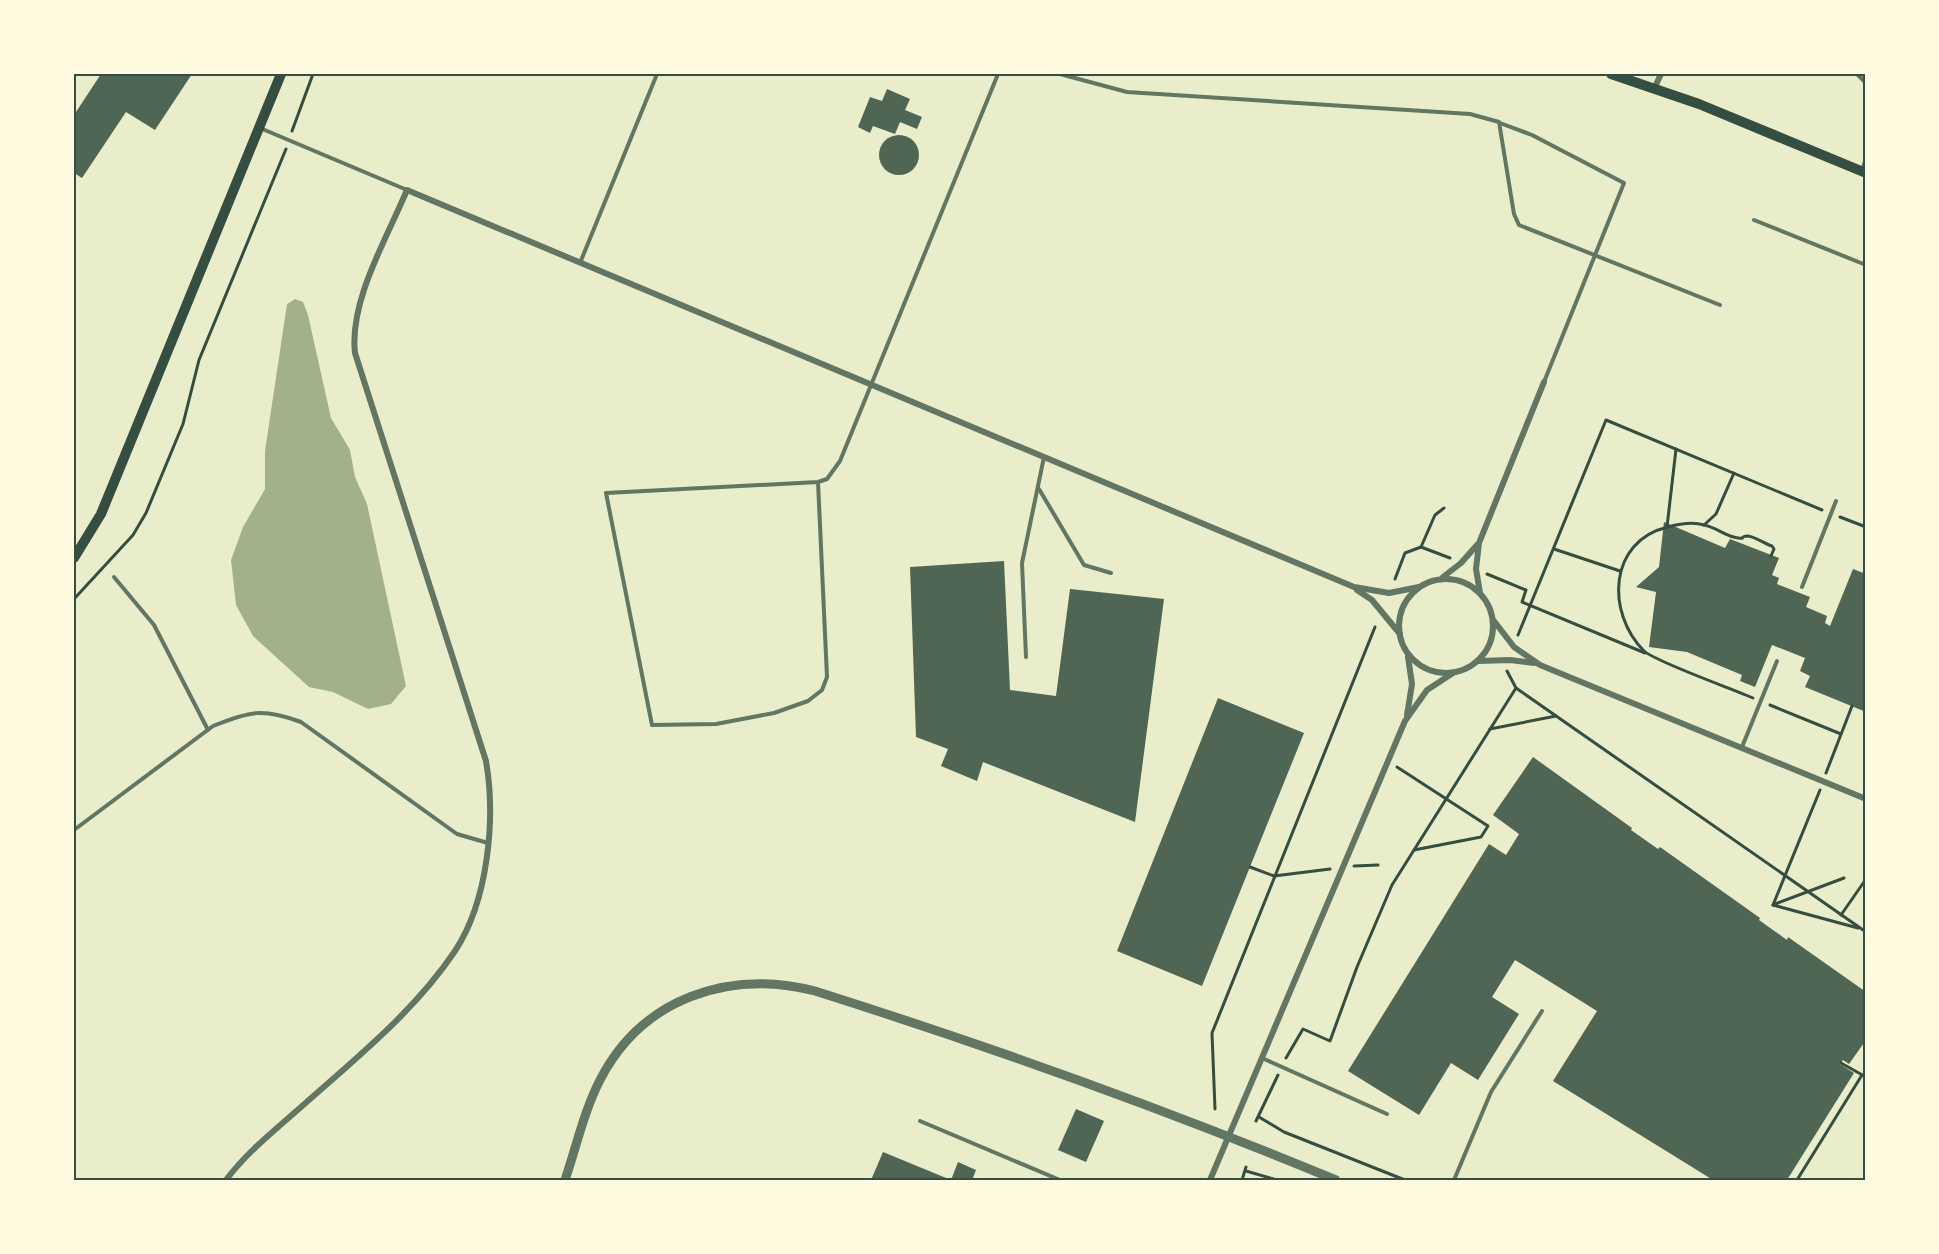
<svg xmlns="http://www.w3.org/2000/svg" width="1939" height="1254" font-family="Raleway,sans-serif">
  <rect width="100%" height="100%" fill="#e9edc9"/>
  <polygon fill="#a3b18a" points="295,299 303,302 308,315 331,418 350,450 355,477 367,504 406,686 391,704 368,709 333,692 309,687 253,636 236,605 231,560 243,527 265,489 265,451 287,304"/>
  <g fill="#4f6655">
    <polygon points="101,74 192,74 155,130 126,112 82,178 74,173 74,115"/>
    <polygon points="887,89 910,99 905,110 922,117 917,129 900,122 895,134 873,126 870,133 858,127 870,97 882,101"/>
    <circle cx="899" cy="155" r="20"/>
    <polygon points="1664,522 1725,548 1730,539 1779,558 1772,575 1779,578 1777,584 1810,597 1806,607 1827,616 1825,623 1830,626 1853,569 1866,574 1866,712 1805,687 1810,676 1800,671 1805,658 1772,645 1755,687 1740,681 1742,675 1687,652 1649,647 1656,592 1636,587 1659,567"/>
    <polygon points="1004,561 1010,690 1056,696 1070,589 1164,599 1135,822 983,762 977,781 941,766 948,749 916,737 910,567"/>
    <polygon points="1218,698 1304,733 1202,986 1117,951"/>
    <polygon points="1533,757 1632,828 1631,830 1658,849 1660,847 1760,918 1759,920 1787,940 1788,937 1866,992 1866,1040 1849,1064 1843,1060 1840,1064 1854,1073 1787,1180 1713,1180 1553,1081 1597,1011 1515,960 1492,997 1519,1014 1478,1080 1451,1063 1419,1115 1348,1071 1489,844 1506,855 1519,834 1493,815"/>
    <polygon points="1076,1109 1104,1121 1086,1162 1058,1150"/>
    <polygon points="883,1152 951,1180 958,1162 976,1170 972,1180 871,1180"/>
  </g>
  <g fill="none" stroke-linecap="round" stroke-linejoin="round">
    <g stroke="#344e41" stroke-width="3">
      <polyline points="292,131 313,74"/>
      <polyline points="1840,517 1866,527"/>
      <polyline points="1704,525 1716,514 1734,473"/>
      <polyline points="1667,527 1676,449"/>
      <polyline points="1421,547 1435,515 1444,508"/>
      <polyline points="1554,549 1620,571"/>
      <polyline points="1487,574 1526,590 1522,602 1645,653"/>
      <polyline points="1395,579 1405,553 1421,547 1450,558"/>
      <polyline points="74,599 133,535 146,513 183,424 199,360 286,149"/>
      <polyline points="1518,635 1606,420 1822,510"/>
      <polyline points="1507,671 1516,688 1866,932"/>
      <path d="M1753 698C1733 689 1656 662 1644 651 1606 613 1608 541 1668 527 1679 524 1694 522 1704 525 1716 527 1726 537 1738 538 1747 539 1738 537 1747 536 1754 536 1765 544 1772 546L1774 549 1771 556"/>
      <polyline points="1770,705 1841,734"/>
      <polyline points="1490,729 1556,716"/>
      <polyline points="1397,767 1488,826 1481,837 1414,850"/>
      <polyline points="1826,773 1852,706"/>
      <polyline points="1354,866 1378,865"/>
      <polyline points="1250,867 1274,876 1330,869"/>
      <polyline points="1775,904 1844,878"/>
      <polyline points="1773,905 1820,790"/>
      <polyline points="1773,905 1858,928"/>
      <polyline points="1841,915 1866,879"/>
      <polyline points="1286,1058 1303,1029 1330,1041 1357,967 1392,885 1516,688"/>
      <polyline points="1841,1063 1866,1077"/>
      <polyline points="1215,1109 1212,1033 1375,627"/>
      <polyline points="1259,1117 1284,1132 1405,1180"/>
      <polyline points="1256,1121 1278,1075"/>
      <polyline points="1246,1171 1277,1180"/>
      <polyline points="1242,1180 1246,1167"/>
      <polyline points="1797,1180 1862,1075"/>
    </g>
    <g stroke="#617663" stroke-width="4">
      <polyline points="1060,74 1127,92 1470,114 1499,122 1514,214 1519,225 1720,305"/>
      <polyline points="1857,74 1866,83"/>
      <polyline points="1500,123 1532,135 1624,183 1544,382"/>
      <polyline points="260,128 407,190"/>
      <polyline points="1862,170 1866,159"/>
      <polyline points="1754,220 1866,265"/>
      <polyline points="580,263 657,74"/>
      <polyline points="818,482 827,677 822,690 808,701 774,713 716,724 652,725 606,493 818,482 827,479 840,461 998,74"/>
      <polyline points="1039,489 1084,565 1111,573"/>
      <polyline points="114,577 154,625 208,730"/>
      <polyline points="1802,587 1836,501"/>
      <polyline points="1026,657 1022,563 1044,457"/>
      <polyline points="1742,747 1777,661"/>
      <path d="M74 830 213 726C250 711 263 708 301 722L457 834 488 843"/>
      <polyline points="1262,1058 1387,1114"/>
      <polyline points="920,1121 1060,1180"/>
      <polyline points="1454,1180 1491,1092 1542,1011"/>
    </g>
    <g stroke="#617663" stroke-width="6">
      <polyline points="1655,87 1661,74"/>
      <polyline points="1443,577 1461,563 1477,545"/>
      <circle cx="1446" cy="626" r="47"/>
      <polyline points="1357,590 1372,600 1400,634"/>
      <polyline points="1480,593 1476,569 1479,543 1544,382"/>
      <polyline points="1494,621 1514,647 1540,665 1866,799"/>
      <polyline points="1478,661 1510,660 1534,663"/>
      <polyline points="1407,715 1412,684 1408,657"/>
      <path d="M226 1180C246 1153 275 1130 301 1107 355 1059 414 1012 455 951 488 901 496 819 486 761L355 353C349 301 387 238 407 190L1354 587 1389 593 1419 587"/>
      <polyline points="1210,1180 1405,721 1427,690 1453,673"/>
    </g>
    <path stroke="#617663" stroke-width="9" d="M565 1180C576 1148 584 1111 600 1080 642 998 729 969 815 991 992 1047 1165 1109 1336 1180"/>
    <g stroke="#344e41" stroke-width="10">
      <polyline points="1611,74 1699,104 1866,173"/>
      <polyline points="74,558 101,514 281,74"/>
    </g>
  </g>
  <rect width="1939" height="1254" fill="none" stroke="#fefae0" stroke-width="150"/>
  <rect x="75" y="75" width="1789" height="1104" fill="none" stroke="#344e41" stroke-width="2"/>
</svg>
